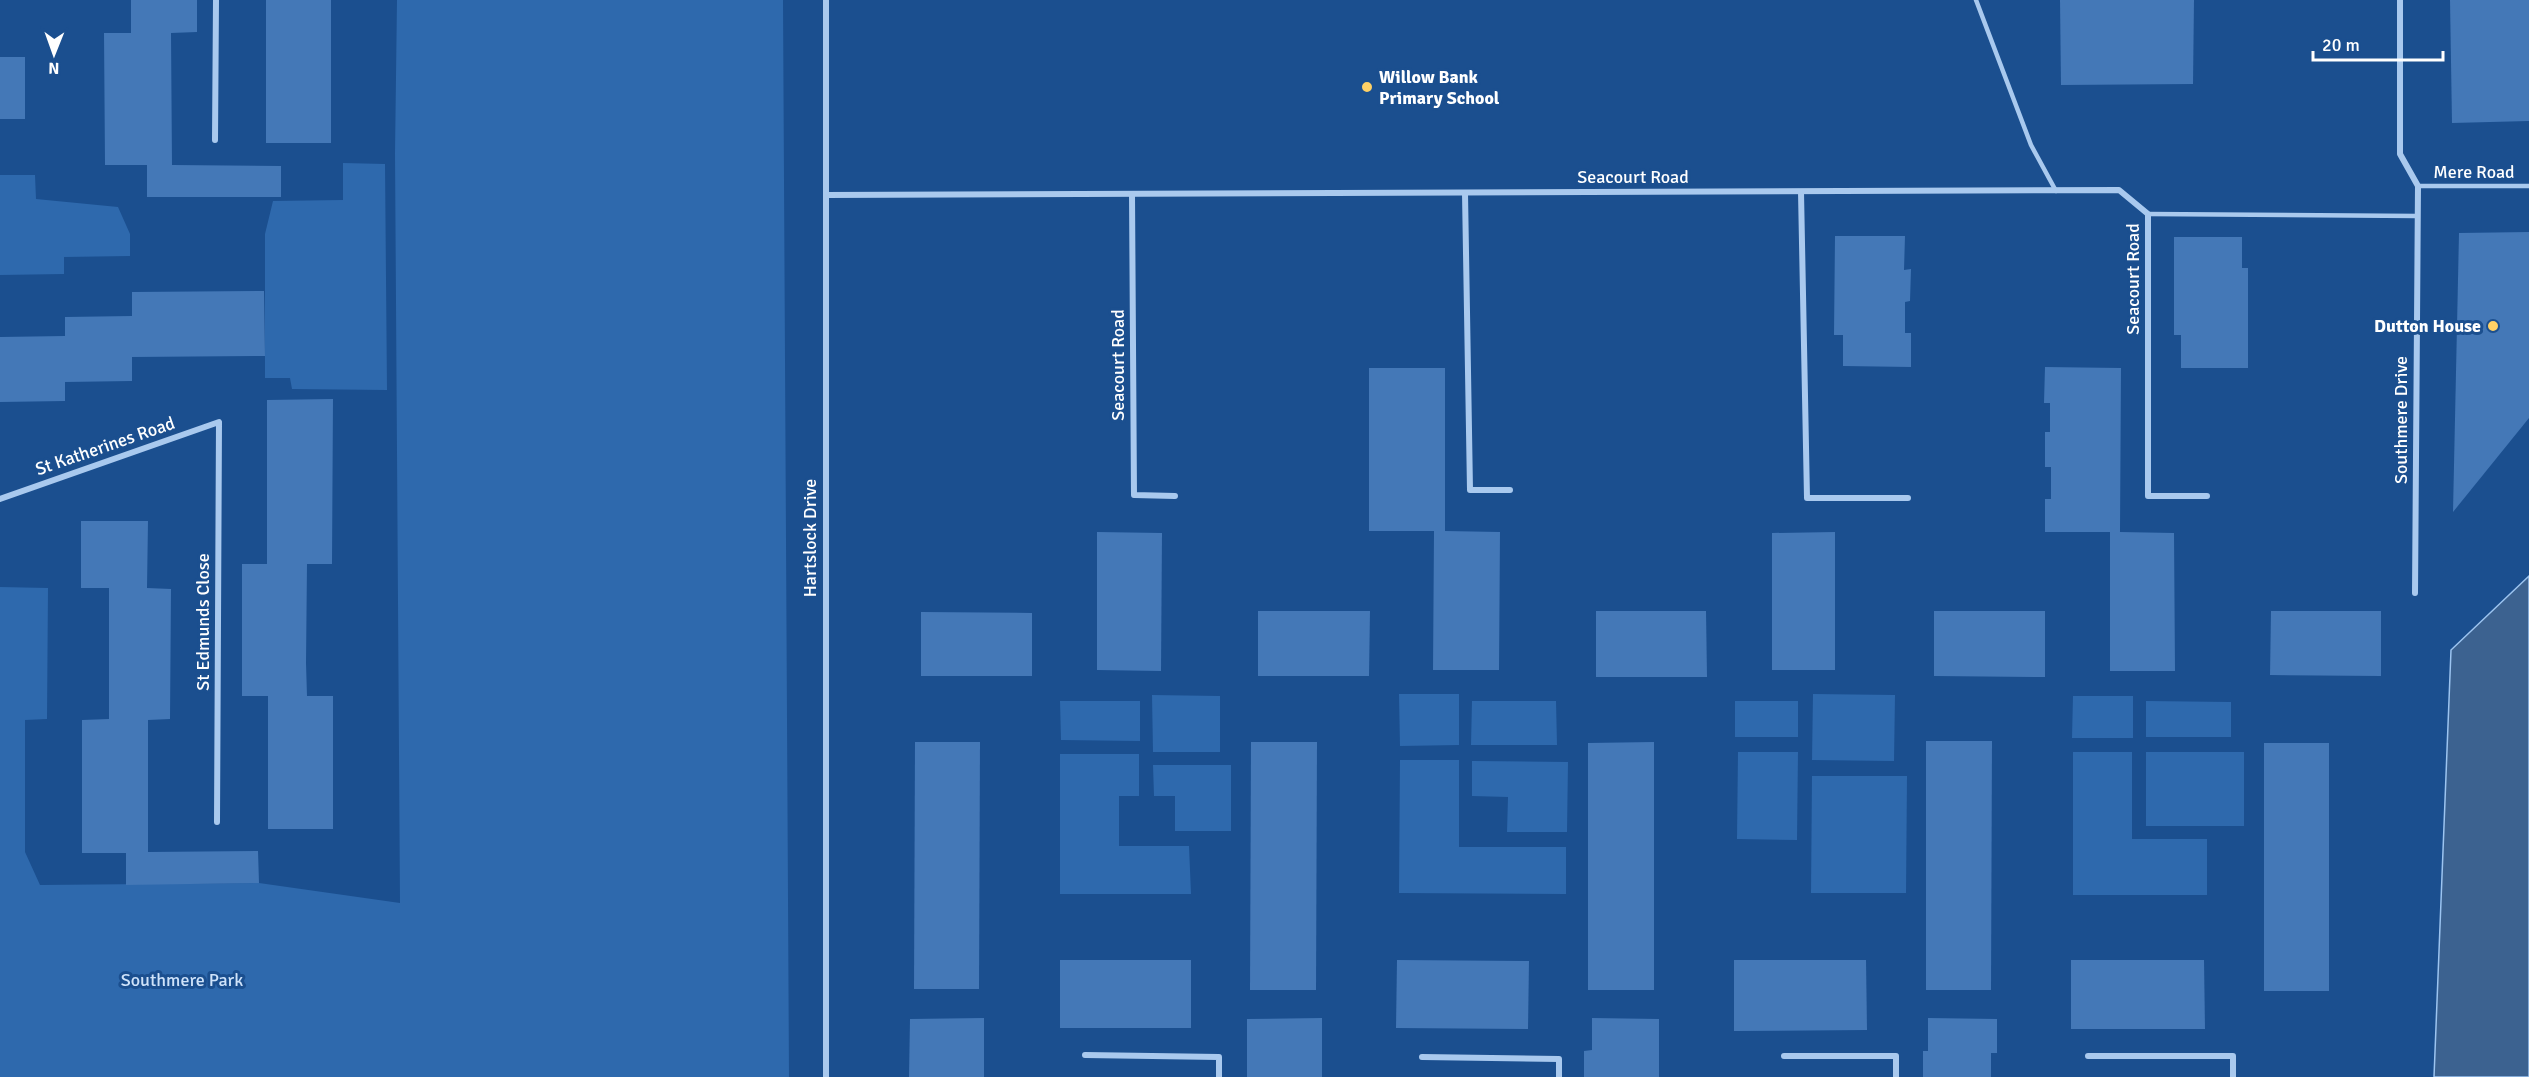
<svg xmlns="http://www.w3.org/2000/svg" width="2529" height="1077" font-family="Signika,sans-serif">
  <rect width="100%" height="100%" fill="#1b4f8f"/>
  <g fill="#2e69ad">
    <polygon points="397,0 783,0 789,1077 0,1077 0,587 48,588 47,719 25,720 25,852 40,885 259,883 400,903 395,153"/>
    <polygon points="343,163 385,164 387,390 292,389 290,378 265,378 265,234 273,201 343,200"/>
    <polygon points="0,175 35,175 36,199 118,207 130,234 130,256 64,257 64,274 0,275"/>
    <polygon points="1399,694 1459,694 1459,745 1400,746"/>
    <polygon points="1813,694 1895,695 1894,761 1812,760"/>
    <polygon points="1152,695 1220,696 1220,752 1153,752"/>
    <polygon points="2073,696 2133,696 2133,738 2072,738"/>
    <polygon points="1060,701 1140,701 1140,741 1061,740"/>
    <polygon points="1472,701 1556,701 1557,745 1471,745"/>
    <rect x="1735" y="701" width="63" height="36"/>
    <polygon points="2146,701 2231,702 2231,737 2146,737"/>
    <polygon points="1738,752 1798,752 1797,840 1737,839"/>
    <polygon points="2073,752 2132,752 2132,839 2207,839 2207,895 2073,895"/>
    <rect x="2146" y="752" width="98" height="74"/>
    <polygon points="1060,754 1139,754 1139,796 1119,796 1119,846 1189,846 1191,894 1060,894"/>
    <polygon points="1400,760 1459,760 1459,847 1566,847 1566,894 1399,893"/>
    <polygon points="1472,761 1568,762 1567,832 1507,832 1508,797 1472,796"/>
    <polygon points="1153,765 1231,765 1231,831 1175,831 1175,796 1154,796"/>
    <polygon points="1812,776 1907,776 1906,893 1811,893"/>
  </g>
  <polygon fill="#3c6290" stroke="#9cc4f0" stroke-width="1.5" points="2529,576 2529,1077 2434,1077 2451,650"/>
  <g fill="#4478b7">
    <polygon points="131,0 197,0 197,32 171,33 172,165 281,166 281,197 147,197 147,165 105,165 104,33 131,33"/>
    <rect x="266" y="0" width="65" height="143"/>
    <polygon points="2060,0 2194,0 2193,84 2061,85"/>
    <polygon points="2450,0 2529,0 2529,121 2452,123"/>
    <rect x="0" y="57" width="25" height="62"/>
    <polygon points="2529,232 2529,418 2453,512 2459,233"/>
    <polygon points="1835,236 1905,236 1904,270 1911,269 1910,301 1905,302 1905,333 1911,333 1911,367 1843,366 1843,335 1834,335"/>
    <polygon points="2174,237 2242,237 2242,268 2248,268 2248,368 2181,368 2181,335 2174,335"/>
    <polygon points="264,291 265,356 132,357 132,381 65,382 65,401 0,402 0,337 65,336 65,317 132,316 132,292"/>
    <polygon points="2045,367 2121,368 2120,532 2174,533 2175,671 2110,671 2110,532 2045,532 2045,499 2051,499 2051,467 2045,467 2045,432 2050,432 2050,403 2044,403"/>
    <polygon points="1369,368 1445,368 1445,531 1500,532 1499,670 1433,670 1434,531 1369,531"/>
    <polygon points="333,399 332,564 307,564 306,663 307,696 333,696 333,829 268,829 268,696 242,696 242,564 267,564 267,400"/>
    <polygon points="81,521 148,521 147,588 171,589 170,719 148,720 148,852 258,851 259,883 126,885 126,853 82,853 82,720 109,719 109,588 81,588"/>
    <polygon points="1097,532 1162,533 1161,671 1097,670"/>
    <polygon points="1835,532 1835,670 1772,670 1772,533"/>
    <polygon points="1258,611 1370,611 1369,676 1258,676"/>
    <polygon points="1596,611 1706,611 1707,677 1596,677"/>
    <polygon points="1934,611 2045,611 2045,677 1934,676"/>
    <polygon points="2271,611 2381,611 2381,676 2270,675"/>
    <polygon points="921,612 1032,613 1032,676 921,676"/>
    <polygon points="1926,741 1992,741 1991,990 1926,990"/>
    <polygon points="915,742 980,742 979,989 914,989"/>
    <polygon points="1251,742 1317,742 1316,990 1250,990"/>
    <polygon points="1654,742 1654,990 1588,990 1588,743"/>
    <rect x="2264" y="743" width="65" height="248"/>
    <rect x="1060" y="960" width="131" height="68"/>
    <polygon points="1397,960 1529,961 1528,1029 1396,1028"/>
    <polygon points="1734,960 1866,960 1867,1030 1734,1031"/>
    <polygon points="2071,960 2204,960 2205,1029 2071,1029"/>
    <polygon points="984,1018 984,1077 909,1077 910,1019"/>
    <polygon points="1322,1018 1322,1077 1247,1077 1247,1019"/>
    <polygon points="1592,1018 1659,1019 1659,1077 1584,1077 1584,1051 1592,1050"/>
    <polygon points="1928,1018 1997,1019 1997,1053 1991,1053 1991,1077 1923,1077 1923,1051 1928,1051"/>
  </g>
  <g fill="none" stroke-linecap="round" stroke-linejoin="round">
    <g stroke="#a9c9ee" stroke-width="4.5">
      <polyline points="1976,0 2031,145 2056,191"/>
      <polyline points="2418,186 2529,186"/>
      <polyline points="2148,214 2417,216"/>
    </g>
    <g stroke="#a9c9ee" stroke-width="6">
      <polyline points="2400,0 2400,154 2418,186 2415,593"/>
      <polyline points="215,140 216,0"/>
      <polyline points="1801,192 1807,498 1908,498"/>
      <polyline points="1465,193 1470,490 1510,490"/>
      <polyline points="1132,194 1134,495 1175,496"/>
      <polyline points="826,195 2119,190 2148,214 2148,496 2207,496"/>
      <polyline points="0,499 219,422 217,822"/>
      <polyline points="1085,1055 1219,1057 1219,1077"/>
      <polyline points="1784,1056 1896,1056 1896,1077"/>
      <polyline points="2088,1056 2233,1056 2233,1077"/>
      <polyline points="1422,1057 1559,1059 1559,1077"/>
      <polyline points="826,1077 826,0"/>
    </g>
  </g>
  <g fill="#ffd166" stroke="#1b4f8f" stroke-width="2">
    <circle cx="1367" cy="87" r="6"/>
    <circle cx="2493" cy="326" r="6"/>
  </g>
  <g text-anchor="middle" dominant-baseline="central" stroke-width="6" stroke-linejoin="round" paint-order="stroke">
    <g font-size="18" font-weight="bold" fill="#fff" stroke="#1b4f8f" text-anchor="start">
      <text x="1379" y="77">Willow Bank<tspan x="1379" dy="21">Primary School</tspan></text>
      <text x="2481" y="326" text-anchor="end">Dutton House</text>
    </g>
    <g font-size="18" fill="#fff" stroke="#1b4f8f">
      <text x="2474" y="172">Mere Road</text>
      <text x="1633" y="177">Seacourt Road</text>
      <text transform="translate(2133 279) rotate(-90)">Seacourt Road</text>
      <text transform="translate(1118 365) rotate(-90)">Seacourt Road</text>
      <text transform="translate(2401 420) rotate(-90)">Southmere Drive</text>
      <text transform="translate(105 446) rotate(-19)">St Katherines Road</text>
      <text transform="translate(810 538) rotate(-90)">Hartslock Drive</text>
      <text transform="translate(203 622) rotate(-90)">St Edmunds Close</text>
    </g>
    <g font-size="18" fill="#cfe3fa" stroke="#1b4f8f">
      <text x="182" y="980">Southmere Park</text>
    </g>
  </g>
  <g transform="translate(54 54) rotate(181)" stroke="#1b4f8f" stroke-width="4.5" paint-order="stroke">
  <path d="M0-4.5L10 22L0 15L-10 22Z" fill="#ffffff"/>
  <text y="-9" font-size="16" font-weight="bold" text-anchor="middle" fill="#ffffff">N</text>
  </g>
  <path d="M2313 51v9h130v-9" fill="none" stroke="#ffffff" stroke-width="3"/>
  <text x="2322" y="51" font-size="18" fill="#ffffff" stroke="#1b4f8f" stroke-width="4.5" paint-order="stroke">20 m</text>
</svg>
